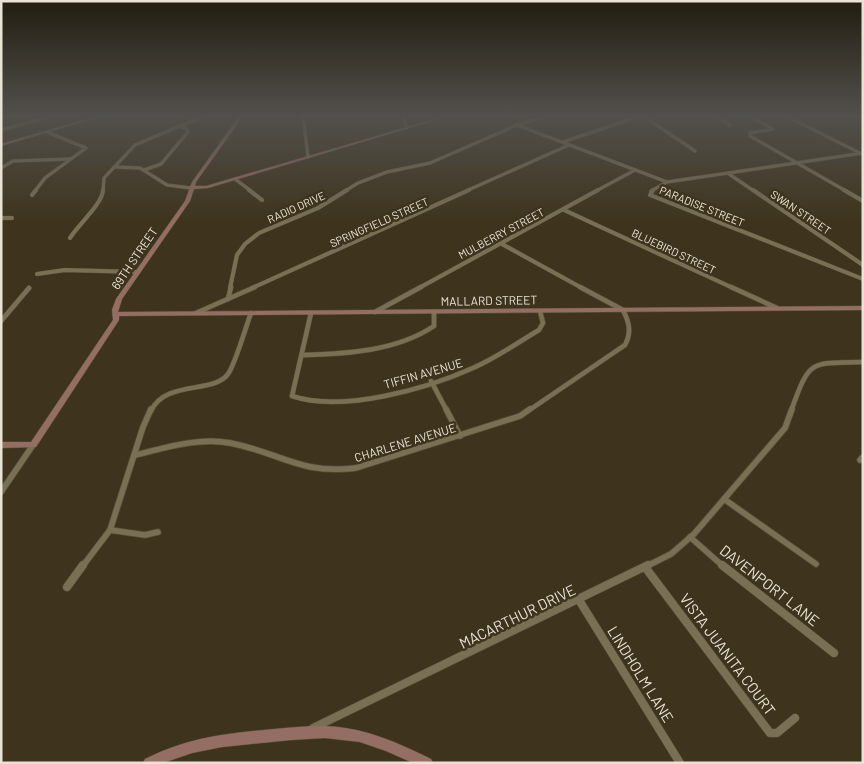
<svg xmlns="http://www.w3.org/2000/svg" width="864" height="764" font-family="Barlow,sans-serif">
  <rect width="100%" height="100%" fill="#3e341d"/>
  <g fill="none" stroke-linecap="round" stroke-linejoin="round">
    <defs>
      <g id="street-far4">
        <polyline points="303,115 308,157"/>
        <polyline points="403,115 407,128"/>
        <polyline points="642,115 695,151"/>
        <polyline points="712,115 730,125"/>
        <polyline points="747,115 773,129 750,133 750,136 846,191"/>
        <polyline points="784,115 862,154"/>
        <polyline points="854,115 863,119"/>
        <polyline points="1,118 13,115"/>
        <polyline points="517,125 667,182"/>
        <polyline points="1,130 56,115"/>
        <polyline points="563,142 643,115"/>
        <polyline points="114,167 140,168 167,185 191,188"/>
        <polyline points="1,168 13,161 70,159"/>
        <polyline points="144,170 161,164 188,132 187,129 179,126"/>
        <polyline points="729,174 754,191"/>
        <polyline points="235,179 251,191"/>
        <polyline points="35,191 45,178 86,148 47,132"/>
        <polyline points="103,191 104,178 135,145 206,115"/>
        <polyline points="345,191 358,183 387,172 430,163 517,125 549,115"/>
        <polyline points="466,191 569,145"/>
        <polyline points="596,191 635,170"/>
        <polyline points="651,191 667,182 863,153"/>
      </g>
      <g id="street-far3">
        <polyline points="249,190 262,200"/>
        <polyline points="653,190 650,195 863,279"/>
        <polyline points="753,190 863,265"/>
        <polyline points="844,190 863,201"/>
        <polyline points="32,195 36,190"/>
        <polyline points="564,210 733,288"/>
        <polyline points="1,218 12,218"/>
        <path d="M70 238C78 225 103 203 103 190"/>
        <polyline points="500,243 582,288"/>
        <polyline points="37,274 65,270 137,272"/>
        <polyline points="230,288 237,255 245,244 259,233 318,208 347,190"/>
        <polyline points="252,288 469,190"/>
        <polyline points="419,288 598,190"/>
      </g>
      <g id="street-far2">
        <polyline points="731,287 777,308"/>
        <polyline points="228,299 231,287"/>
        <polyline points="375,312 421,287"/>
        <polyline points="196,313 255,287"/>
        <path d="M311 313 292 396C342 413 426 389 473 368 496 358 517 343 539 330L543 323 540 311"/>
        <polyline points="1,321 29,288"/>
        <path d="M303 355C346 354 397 351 434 326V312"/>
        <polyline points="431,381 447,411"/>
        <path d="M151 411C165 380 214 394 228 374 235 365 246 326 251 313"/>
        <path d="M528 411 625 345C632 332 629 322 623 310L580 287"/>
        <path d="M791 411C810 359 809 363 863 362"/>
      </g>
      <g id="street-far1">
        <polyline points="446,409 460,436"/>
        <path d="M135 455C165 448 198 437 230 443 279 452 300 475 356 468L520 416 530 409"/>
        <polyline points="860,460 863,457"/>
        <polyline points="1,492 33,445"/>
        <polyline points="724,499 816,564"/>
        <polyline points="110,530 145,535 158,532"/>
        <polyline points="690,537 724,567"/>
        <polyline points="82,567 110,530 143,427 151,409"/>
        <polyline points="645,567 671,554 694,534 785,428 792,409"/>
      </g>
      <g id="street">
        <polyline points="722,565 834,653"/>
        <polyline points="645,567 770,733 777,733 795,718"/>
        <polyline points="67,587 83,565"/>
        <polyline points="579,600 680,763"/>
        <polyline points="313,728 648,565"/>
      </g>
      <g id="secondary">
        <polygon points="101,115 106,115 1,146 1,144"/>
        <polygon points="240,115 244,115 196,182 195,186 206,186 448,115 453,115 208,188 194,189 190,201 122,299 118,312 863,306 863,310 119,316 119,320 36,447 1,448 1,442 31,442 113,320 112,310 116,299 185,201 192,182"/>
        <path d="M325 726C366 728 396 742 431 759L433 763H413L386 751 360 742 325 738 291 740 222 747 192 753 163 763H143L145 759C185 739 220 734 264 730 284 728 305 726 325 726Z"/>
      </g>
    </defs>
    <use href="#street-far4" stroke="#58503b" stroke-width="4"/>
    <use href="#street-far3" stroke="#58503b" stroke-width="4.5"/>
    <use href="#street-far2" stroke="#58503b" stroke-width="5.5"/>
    <use href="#street-far1" stroke="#58503b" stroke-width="7"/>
    <use href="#street" stroke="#58503b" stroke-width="9"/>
    <use href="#secondary" stroke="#58503b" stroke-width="1"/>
    <use href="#street-far4" stroke="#796f55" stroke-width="3"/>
    <use href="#street-far3" stroke="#796f55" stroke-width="4"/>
    <use href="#street-far2" stroke="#796f55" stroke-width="4.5"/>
    <use href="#street-far1" stroke="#796f55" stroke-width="5.5"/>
    <use href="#street" stroke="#796f55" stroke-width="8"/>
    <use href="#secondary" fill="#946e63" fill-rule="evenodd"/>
  </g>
  <linearGradient id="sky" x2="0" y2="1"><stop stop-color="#221d10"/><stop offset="0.52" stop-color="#52504c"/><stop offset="1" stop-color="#52504c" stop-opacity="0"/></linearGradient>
  <rect width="864" height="222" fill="url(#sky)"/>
  <g text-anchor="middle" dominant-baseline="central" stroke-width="5" stroke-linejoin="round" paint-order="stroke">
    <g font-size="11" fill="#e9e3d5" stroke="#3e341d">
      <text transform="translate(702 206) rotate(22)">PARADISE STREET</text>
      <text transform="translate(296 207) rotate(-24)">RADIO DRIVE</text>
      <text transform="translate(801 212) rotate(34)">SWAN STREET</text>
      <text transform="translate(379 222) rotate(-24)">SPRINGFIELD STREET</text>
      <text transform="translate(501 233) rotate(-28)">MULBERRY STREET</text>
      <text transform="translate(674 251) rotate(25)">BLUEBIRD STREET</text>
    </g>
    <g font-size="12" fill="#e9e3d5" stroke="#3e341d">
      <text transform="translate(134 258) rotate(-56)">69TH STREET</text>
      <text transform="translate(489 300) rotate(-1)">MALLARD STREET</text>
      <text transform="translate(423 373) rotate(-16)">TIFFIN AVENUE</text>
      <text transform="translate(405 442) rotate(-17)">CHARLENE AVENUE</text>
    </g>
    <g font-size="15" fill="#e9e3d5" stroke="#3e341d">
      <text transform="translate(770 585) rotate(38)">DAVENPORT LANE</text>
      <text transform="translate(517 616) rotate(-26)">MACARTHUR DRIVE</text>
      <text transform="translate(728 654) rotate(53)">VISTA JUANITA COURT</text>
      <text transform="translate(641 674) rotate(58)">LINDHOLM LANE</text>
    </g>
  </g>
  <rect width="864" height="764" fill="none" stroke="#e9e3d5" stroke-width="5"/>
</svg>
